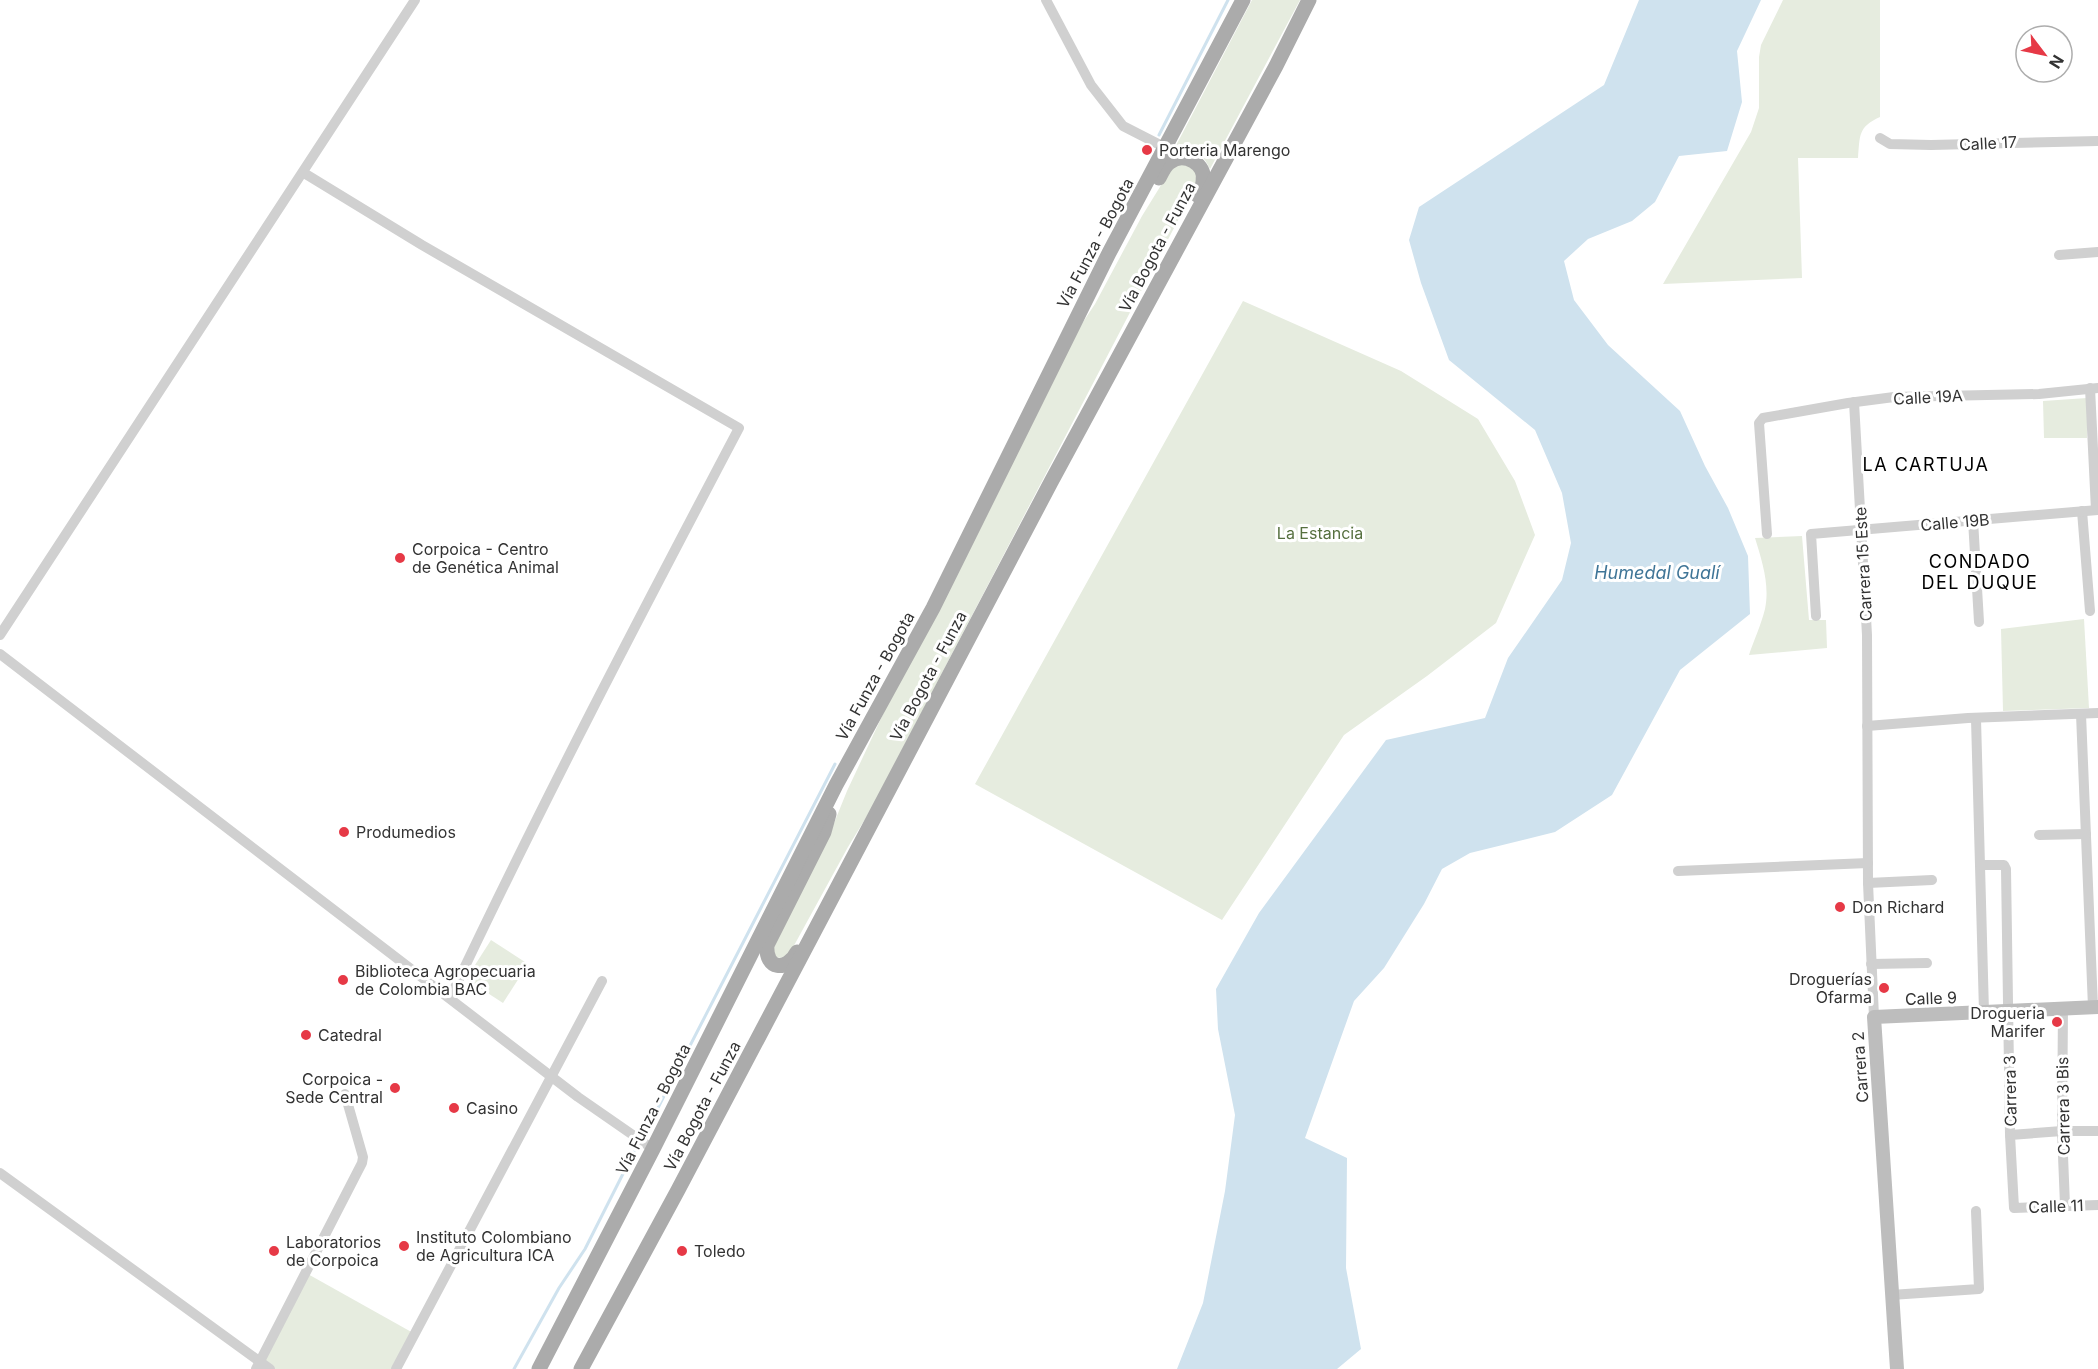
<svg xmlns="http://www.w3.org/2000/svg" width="2098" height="1369" font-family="Inter,sans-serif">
  <rect width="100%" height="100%" fill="#fff"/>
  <g fill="#e6ecdf">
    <path d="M1252 0H1300L1210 169C1200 148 1189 148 1170 157Z"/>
    <path d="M1783 0H1880V117C1858 127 1860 135 1858 158H1798L1802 278 1663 284 1751 132 1759 108V57L1761 45Z"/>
    <path d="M1178 164H1188L1196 172 1198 182 870 811 848 847 791 951C786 957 782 959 775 957L773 942 828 838 847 791 885 710 1081 325 1095 304 1142 216 1171 169Z"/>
    <polygon points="1243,301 1401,371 1478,419 1515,481 1535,535 1496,623 1427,676 1344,735 1222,920 975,784"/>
    <polygon points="2087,398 2087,438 2044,438 2043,401"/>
    <path d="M1802 536 1809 620H1826L1827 648 1749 655C1754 640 1761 625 1765 609 1770 585 1762 561 1755 538Z"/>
    <polygon points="2084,619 2089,708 2003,711 2001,629"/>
    <polygon points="491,940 528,964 503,1003 466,979"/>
    <polygon points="306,1273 415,1334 396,1369 270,1369 260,1362"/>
  </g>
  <polygon fill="#cfe2ee" points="1639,0 1761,0 1737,51 1742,102 1727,151 1679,156 1655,202 1632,221 1588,239 1564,261 1574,300 1608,345 1680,411 1705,466 1728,508 1748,556 1750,614 1680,670 1612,795 1555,832 1470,853 1442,869 1424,904 1384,968 1354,1001 1305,1138 1347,1158 1346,1268 1361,1349 1337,1369 1177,1369 1203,1303 1225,1191 1235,1115 1218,1029 1216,989 1259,913 1386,740 1485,718 1508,658 1562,580 1571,543 1562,493 1535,430 1449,360 1421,283 1409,240 1419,207 1604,85"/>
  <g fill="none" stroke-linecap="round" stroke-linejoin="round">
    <g stroke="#cfe2ee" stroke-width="3">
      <polyline points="1159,135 1228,0"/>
      <polyline points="645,1133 835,764"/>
      <polyline points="514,1369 559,1288 585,1249 634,1152"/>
    </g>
    <g stroke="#d0d0d0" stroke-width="10">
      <polyline points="1046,0 1091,85 1123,126 1166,148"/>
      <polyline points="1880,138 1890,144 1931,145 2098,141"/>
      <path d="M304 173 422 245 739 428C640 616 541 805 450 998"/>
      <polyline points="2059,255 2098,252"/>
      <polyline points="2090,388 2096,510"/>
      <polyline points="1854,402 1867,635 1868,883 1874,1017"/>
      <polyline points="2082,511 2090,611"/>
      <polyline points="1973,520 1979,622"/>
      <polyline points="1767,534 1759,423 1763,418 1848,403 1894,397 2039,394 2098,388"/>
      <polyline points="1816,616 1811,534 2098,510"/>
      <polyline points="0,635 415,0"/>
      <polyline points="0,654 578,1097 653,1149"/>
      <polyline points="2081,714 2093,1007"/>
      <polyline points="1976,719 1984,1012"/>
      <polyline points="1867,726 1968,718 2098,713"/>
      <polyline points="2039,835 2086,834"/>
      <polyline points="1981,865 2004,865 2006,869 2010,1135 2014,1208 2098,1205"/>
      <polyline points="1678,871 1868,863"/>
      <polyline points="1868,883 1932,880"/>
      <polyline points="1871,964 1927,963"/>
      <polyline points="2063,1007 2062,1131 2065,1205"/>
      <polyline points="2010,1135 2062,1131 2098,1131"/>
      <polyline points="0,1173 270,1369"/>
      <polyline points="1891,1295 1979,1289 1976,1211"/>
      <polyline points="256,1369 362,1163 363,1157 345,1094"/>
      <polyline points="396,1369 602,981"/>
    </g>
    <polyline stroke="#bdbdbd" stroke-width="14" points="1897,1369 1874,1017 2098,1007"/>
    <g stroke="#ababab" stroke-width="15">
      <path d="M1159 178C1162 172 1165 165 1170 162 1184 151 1207 164 1203 182 1203 186 1199 191 1197 195"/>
      <path d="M797 952C787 972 765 970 767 945L824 832 829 814"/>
      <polyline points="539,1369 653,1149 836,785 933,608 1109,253 1243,0"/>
      <polyline points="581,1369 678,1190 1051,482 1276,66 1309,0"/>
    </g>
  </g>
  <g fill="#e63946" stroke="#fff" stroke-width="2">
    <circle cx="1147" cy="150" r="6"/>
    <circle cx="400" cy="558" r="6"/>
    <circle cx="344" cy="832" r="6"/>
    <circle cx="1840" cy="907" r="6"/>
    <circle cx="343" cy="980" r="6"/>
    <circle cx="1884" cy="988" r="6"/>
    <circle cx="2057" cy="1022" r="6"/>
    <circle cx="306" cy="1035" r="6"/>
    <circle cx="395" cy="1088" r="6"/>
    <circle cx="454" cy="1108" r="6"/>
    <circle cx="404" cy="1246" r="6"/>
    <circle cx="274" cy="1251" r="6"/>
    <circle cx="682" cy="1251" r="6"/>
  </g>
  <g text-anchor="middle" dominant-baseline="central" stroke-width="6" stroke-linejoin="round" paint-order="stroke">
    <g font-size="16" fill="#333" stroke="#fff">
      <text transform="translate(1988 143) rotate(-3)">Calle 17</text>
      <text transform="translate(1095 243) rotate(-62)">Vía Funza - Bogota</text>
      <text transform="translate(1157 247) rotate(-62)">Vía Bogota - Funza</text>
      <text transform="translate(1928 397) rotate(-3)">Calle 19A</text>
      <text transform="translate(1955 522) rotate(-5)">Calle 19B</text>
      <text transform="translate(1863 564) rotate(-93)">Carrera 15 Este</text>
      <text transform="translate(875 676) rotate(-61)">Vía Funza - Bogota</text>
      <text transform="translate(928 676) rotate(-62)">Vía Bogota - Funza</text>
      <text transform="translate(1931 998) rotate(-2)">Calle 9</text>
      <text transform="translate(1860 1067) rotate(-94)">Carrera 2</text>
      <text transform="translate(2010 1091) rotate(-91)">Carrera 3</text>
      <text transform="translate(702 1106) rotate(-62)">Vía Bogota - Funza</text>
      <text transform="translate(2063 1106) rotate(-91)">Carrera 3 Bis</text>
      <text transform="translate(653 1109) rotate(-63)">Vía Funza - Bogota</text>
      <text transform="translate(2056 1206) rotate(-2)">Calle 11</text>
    </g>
    <g font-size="16" fill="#333" stroke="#fff" text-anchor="start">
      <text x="1159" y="150">Porteria Marengo</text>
      <text x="412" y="549">Corpoica - Centro<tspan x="412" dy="18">de Genética Animal</tspan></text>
      <text x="356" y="832">Produmedios</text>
      <text x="1852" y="907">Don Richard</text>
      <text x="355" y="971">Biblioteca Agropecuaria<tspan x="355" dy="18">de Colombia BAC</tspan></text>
      <text x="1872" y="979" text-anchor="end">Droguerías<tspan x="1872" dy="18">Ofarma</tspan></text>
      <text x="2045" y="1013" text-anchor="end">Drogueria<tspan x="2045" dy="18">Marifer</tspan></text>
      <text x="318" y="1035">Catedral</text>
      <text x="383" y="1079" text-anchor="end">Corpoica -<tspan x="383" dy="18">Sede Central</tspan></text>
      <text x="466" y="1108">Casino</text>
      <text x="416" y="1237">Instituto Colombiano<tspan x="416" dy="18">de Agricultura ICA</tspan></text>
      <text x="286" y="1242">Laboratorios<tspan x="286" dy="18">de Corpoica</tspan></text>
      <text x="694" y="1251">Toledo</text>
    </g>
    <g font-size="16" fill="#56703f" stroke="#fff">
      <text x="1320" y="533">La Estancia</text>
    </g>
    <g font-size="18" letter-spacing="1.5" fill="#000" stroke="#fff">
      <text x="1926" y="464">LA CARTUJA</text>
      <text x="1980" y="561">CONDADO<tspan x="1980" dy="21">DEL DUQUE</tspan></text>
    </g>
    <g font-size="18" font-style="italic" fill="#3f7597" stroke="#fff">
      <text x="1657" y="572">Humedal Gualí</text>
    </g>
  </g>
  <g transform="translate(2044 54) rotate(122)"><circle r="28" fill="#ffffff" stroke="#adadad" stroke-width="1.5"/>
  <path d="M0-4.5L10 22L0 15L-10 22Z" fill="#e63946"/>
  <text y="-9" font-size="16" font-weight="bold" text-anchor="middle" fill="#333333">N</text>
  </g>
</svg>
